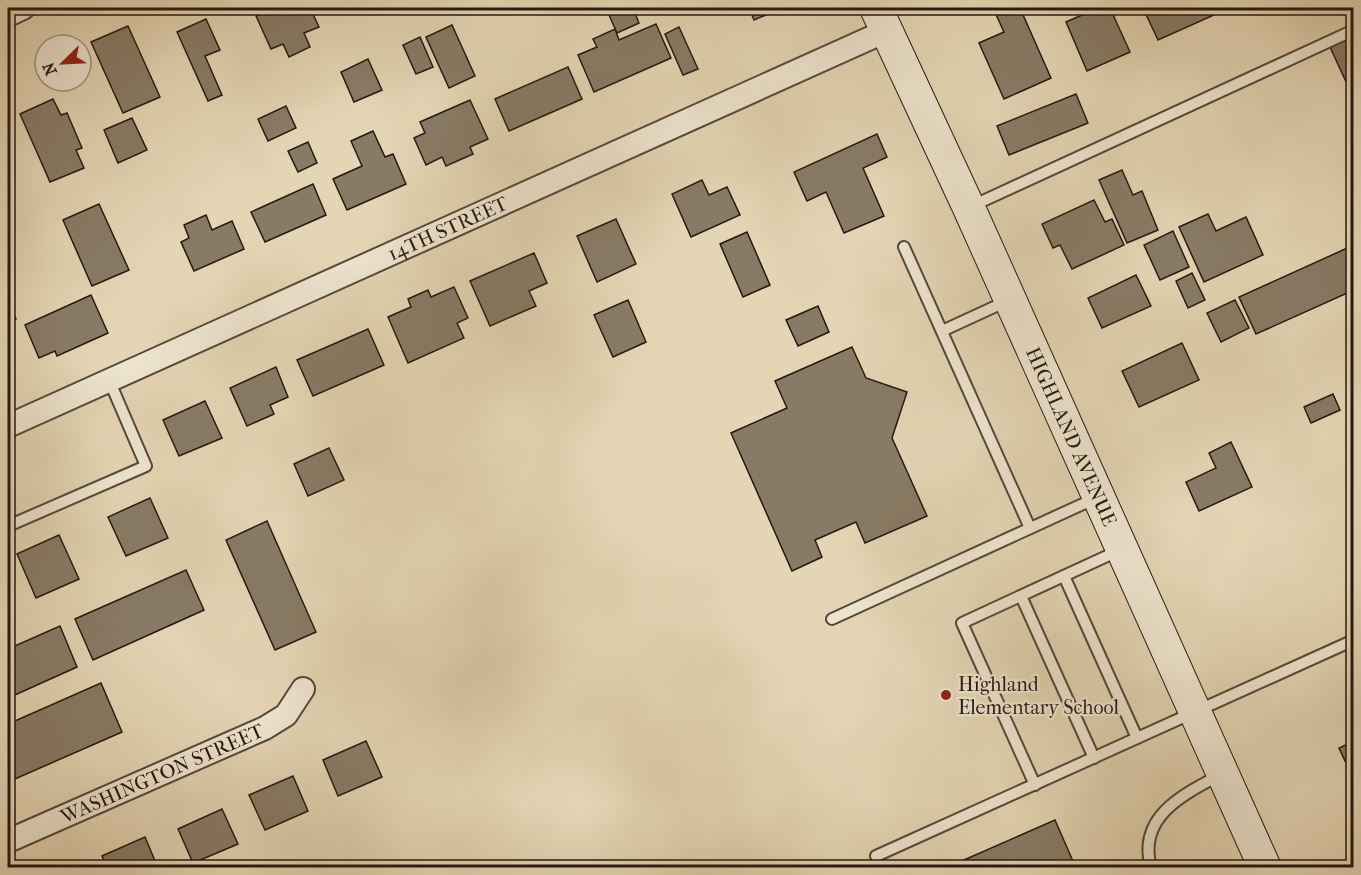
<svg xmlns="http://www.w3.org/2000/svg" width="1361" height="875" font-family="'IM FELL French Canon',serif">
  <rect width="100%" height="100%" fill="#e4d5b4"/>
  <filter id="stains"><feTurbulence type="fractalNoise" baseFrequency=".00333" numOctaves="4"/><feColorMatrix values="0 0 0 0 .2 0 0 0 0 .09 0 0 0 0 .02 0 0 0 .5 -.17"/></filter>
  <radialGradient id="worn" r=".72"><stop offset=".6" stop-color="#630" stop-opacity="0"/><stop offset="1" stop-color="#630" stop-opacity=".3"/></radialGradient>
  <g fill="#887b66" stroke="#251911" stroke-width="1.5">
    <polygon points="275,8 310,8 319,27 304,33 310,47 289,57 283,44 271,49 256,16"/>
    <polygon points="606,8 633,8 639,23 617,33"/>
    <polygon points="749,8 782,8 754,20"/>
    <polygon points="993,8 1020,8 1051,78 1004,99 979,43 1004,32"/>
    <polygon points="1098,8 1110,8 1130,52 1087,71 1066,22"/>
    <polygon points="1143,8 1221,8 1223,11 1158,40"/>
    <polygon points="206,19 220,50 205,56 222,95 208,101 177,32"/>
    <polygon points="656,24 671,58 594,92 578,55 597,47 593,39 615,29 619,40"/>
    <polygon points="452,25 475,76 449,88 426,37"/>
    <polygon points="128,26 160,97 123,113 91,42"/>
    <polygon points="679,27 698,69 683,75 665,34"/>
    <polygon points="1354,36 1354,99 1330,47"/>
    <polygon points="420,37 433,67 416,74 403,45"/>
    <polygon points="368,59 382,90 354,102 341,72"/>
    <polygon points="568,67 582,99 509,131 495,99"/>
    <polygon points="1076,94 1088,123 1009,155 997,126"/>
    <polygon points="53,99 61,115 67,113 82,148 76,150 84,168 50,182 20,114"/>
    <polygon points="470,100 488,139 470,147 473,154 446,166 442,157 426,165 414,138 425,133 420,122"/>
    <polygon points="286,106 296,128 268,141 258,119"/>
    <polygon points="132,118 147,150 118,163 104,130"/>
    <polygon points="373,131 385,157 393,154 406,184 347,210 333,179 362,166 351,141"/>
    <polygon points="877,134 887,157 863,168 884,216 844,233 826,192 807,201 794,172"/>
    <polygon points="308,142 317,163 298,172 288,151"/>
    <polygon points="1122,170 1133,195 1142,191 1158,230 1127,243 1099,180"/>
    <polygon points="702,180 709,195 727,187 740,215 691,237 672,194"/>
    <polygon points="313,184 326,215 265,242 251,212"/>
    <polygon points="1094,200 1105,222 1112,219 1124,245 1072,269 1060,245 1053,248 1042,224"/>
    <polygon points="99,204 129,270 92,286 63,220"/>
    <polygon points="1208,214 1216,231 1246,217 1263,255 1204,282 1179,227"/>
    <polygon points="206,215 212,230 232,221 244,249 194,271 181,242 189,238 184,225"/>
    <polygon points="616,219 636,264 597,282 577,236"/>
    <polygon points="1173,231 1189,267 1160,280 1144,245"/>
    <polygon points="747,232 770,285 743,297 720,244"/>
    <polygon points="1354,245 1354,290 1256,334 1239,297"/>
    <polygon points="534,253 547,283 529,291 536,306 490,326 470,281"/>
    <polygon points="1192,273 1205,300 1188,308 1176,281"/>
    <polygon points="1136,275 1151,306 1102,328 1088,298"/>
    <polygon points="454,287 468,318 457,323 464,338 408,363 388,317 411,307 408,299 428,290 431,297"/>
    <polygon points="91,295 108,333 57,356 55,351 39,358 25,325"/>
    <polygon points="8,300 16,319 8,323"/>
    <polygon points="628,300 646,342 613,357 594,315"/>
    <polygon points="1235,300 1249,328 1221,342 1207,313"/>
    <polygon points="818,306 829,332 798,346 786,320"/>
    <polygon points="368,329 384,365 313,396 297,360"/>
    <polygon points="1182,343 1199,380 1139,407 1122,371"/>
    <polygon points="852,347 866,378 907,392 892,438 927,516 865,543 856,522 815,540 822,557 792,571 731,433 787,408 775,381"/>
    <polygon points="276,367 288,397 270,405 274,414 247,426 230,388"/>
    <polygon points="1354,390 1354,406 1347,393"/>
    <polygon points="1333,394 1340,410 1311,423 1304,407"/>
    <polygon points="205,401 222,438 179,456 163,420"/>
    <polygon points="1231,442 1252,487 1199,511 1186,482 1216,468 1209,453"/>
    <polygon points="329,448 344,480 308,496 294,464"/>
    <polygon points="150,498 168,538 126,556 108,517"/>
    <polygon points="267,521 316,632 275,650 226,540"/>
    <polygon points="59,535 79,579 36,598 17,554"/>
    <polygon points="186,570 204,610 93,660 75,619"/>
    <polygon points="60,626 77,667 8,698 8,649"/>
    <polygon points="101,683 122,732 8,782 8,724"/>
    <polygon points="366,741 382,777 338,796 323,760"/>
    <polygon points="1354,741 1354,780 1339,748"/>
    <polygon points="293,776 308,811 265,830 249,795"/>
    <polygon points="222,809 238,844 193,863 178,829"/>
    <polygon points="1055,820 1076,868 967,868 964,860"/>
    <polygon points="145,837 158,868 107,868 102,856"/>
  </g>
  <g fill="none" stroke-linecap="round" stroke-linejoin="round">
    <defs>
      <g id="lane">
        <polyline points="972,206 1354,30"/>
        <polyline points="904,247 1030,528"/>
        <polyline points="942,331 1007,301"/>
        <polyline points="8,526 146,466 109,380"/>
        <polyline points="1064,576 1137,738"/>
        <polyline points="1021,596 1094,758"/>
        <polyline points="832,619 1096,498"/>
        <polyline points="1035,785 962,623 1120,550"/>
        <polyline points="876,856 1354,640"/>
        <path d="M1151 868C1137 817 1182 795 1220 775"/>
      </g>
      <g id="street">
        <polyline points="8,15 23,8"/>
        <path id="s1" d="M8 426 886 31"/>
        <path id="s2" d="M8 841 265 728 286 715 303 689"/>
      </g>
      <g id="secondary">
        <path id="s3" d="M876 8 969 208 1265 868"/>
      </g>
    </defs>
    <use href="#lane" stroke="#55483a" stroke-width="14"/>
    <use href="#street" stroke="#55483a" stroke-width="26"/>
    <use href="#secondary" stroke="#251911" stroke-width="34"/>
    <use href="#lane" stroke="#ede4ce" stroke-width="10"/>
    <use href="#street" stroke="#ede4ce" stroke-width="22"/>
    <use href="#secondary" stroke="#ede4ce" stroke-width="32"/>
  </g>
  <circle fill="#8f2418" stroke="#ede4ce" stroke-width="2" cx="946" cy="695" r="6"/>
  <g text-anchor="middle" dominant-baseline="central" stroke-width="4.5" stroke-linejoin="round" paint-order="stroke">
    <g font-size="20" fill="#251911" stroke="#ede4ce">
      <text stroke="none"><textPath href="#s1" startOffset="482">14TH STREET</textPath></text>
      <text stroke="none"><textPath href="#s3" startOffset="471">HIGHLAND AVENUE</textPath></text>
      <text stroke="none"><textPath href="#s2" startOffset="168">WASHINGTON STREET</textPath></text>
    </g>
    <g font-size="20" fill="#251911" stroke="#ede4ce" text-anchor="start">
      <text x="958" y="684">Highland<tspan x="958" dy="23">Elementary School</tspan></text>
    </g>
  </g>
  <rect width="1361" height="875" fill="none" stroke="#e4d5b4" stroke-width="30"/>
  <rect x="9" y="9" width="1343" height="857" fill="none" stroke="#251911" stroke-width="3"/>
  <rect x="15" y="15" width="1331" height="845" fill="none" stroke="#251911" stroke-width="1.5"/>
  <g transform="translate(63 63) rotate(246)"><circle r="28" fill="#ede4ce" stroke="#9d9382" stroke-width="1.5"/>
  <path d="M0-4.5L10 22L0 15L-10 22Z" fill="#8f2418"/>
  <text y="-9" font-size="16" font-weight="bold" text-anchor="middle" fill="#251911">N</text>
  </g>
  <rect width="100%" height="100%" filter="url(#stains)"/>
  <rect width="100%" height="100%" fill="url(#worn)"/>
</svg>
